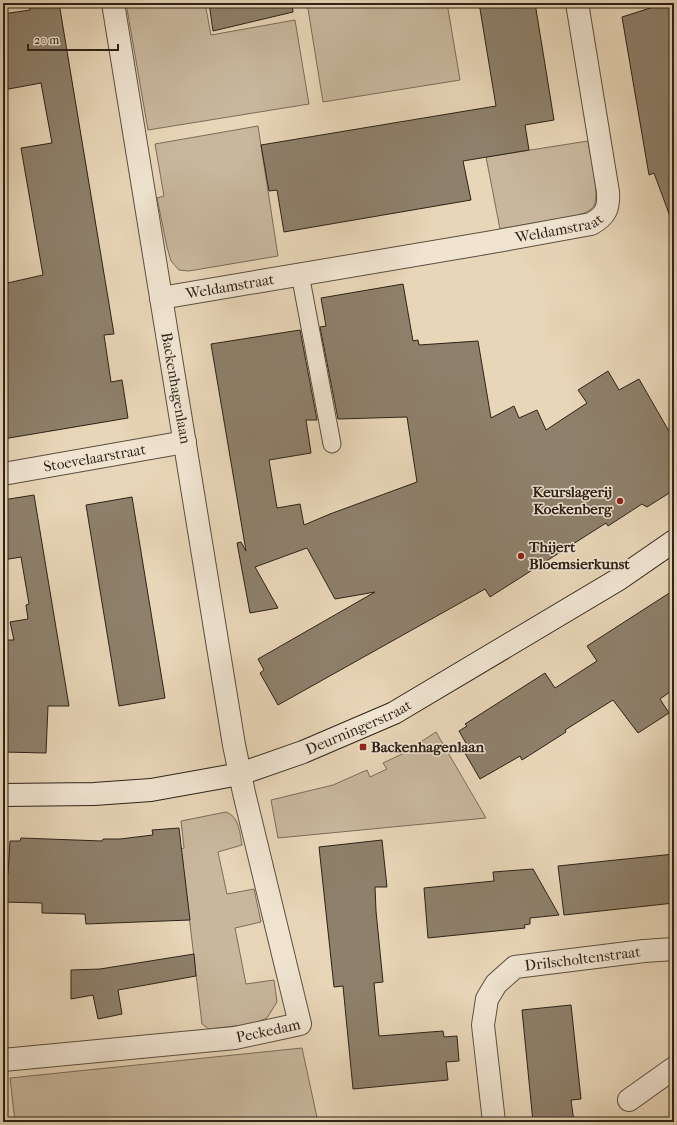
<svg xmlns="http://www.w3.org/2000/svg" width="677" height="1125" font-family="'IM FELL French Canon',serif">
  <rect width="100%" height="100%" fill="#e8d6b8"/>
  <filter id="stains"><feTurbulence type="fractalNoise" baseFrequency=".005" numOctaves="4"/><feColorMatrix values="0 0 0 0 .2 0 0 0 0 .09 0 0 0 0 .02 0 0 0 .5 -.17"/></filter>
  <radialGradient id="worn" r=".72"><stop offset=".6" stop-color="#630" stop-opacity="0"/><stop offset="1" stop-color="#630" stop-opacity=".3"/></radialGradient>
  <g fill="#c8b79d" stroke="#7a6c5a">
    <polygon points="126,3 205,3 211,35 295,20 309,104 148,130"/>
    <polygon points="307,3 447,3 460,80 323,102"/>
    <polygon points="258,126 278,256 189,271 179,270 171,261 167,247 157,198 164,196 155,144"/>
    <path d="M588 141C590 155 600 194 594 206 590 212 581 214 575 216L500 229 486 157Z"/>
    <polygon points="436,732 486,818 278,838 271,800 333,785 367,770 370,777 387,769 383,763 402,754"/>
    <path d="M226 812C239 816 240 833 242 845L218 852 227 894 254 889 261 922 235 928 246 984 274 980 277 1002 267 1018 252 1024 209 1029 202 1024 181 849 184 848 181 821Z"/>
    <polygon points="302,1048 318,1122 15,1122 10,1078"/>
  </g>
  <g fill="#8e806b" stroke="#2d2218">
    <polygon points="29,3 59,3 114,334 104,335 111,382 122,380 128,418 3,439 3,284 43,275 21,148 52,143 41,83 3,90 3,14 30,10"/>
    <polygon points="209,3 292,3 293,12 213,31"/>
    <polygon points="479,3 535,3 554,120 525,125 529,150 463,161 471,200 284,232 277,190 269,191 261,145 496,106"/>
    <polygon points="666,3 674,3 674,219 671,219 654,173 649,175 622,17"/>
    <polygon points="403,284 413,341 418,340 419,345 478,341 491,418 514,406 519,418 537,410 546,430 587,403 578,390 608,371 619,390 639,379 674,440 674,490 647,507 642,504 608,526 606,523 490,597 485,589 278,705 260,673 264,670 258,659 375,592 335,599 307,548 255,567 278,608 250,613 237,543 241,542 246,551 211,344 300,330 317,420 306,420 311,453 269,460 277,508 300,504 304,525 330,514 417,482 407,417 338,419 320,327 326,326 321,298"/>
    <polygon points="34,495 69,706 48,706 46,753 3,752 3,640 14,640 10,622 28,619 26,605 29,604 21,557 3,560 3,500"/>
    <polygon points="132,497 165,698 119,706 86,505"/>
    <polygon points="674,590 674,689 660,699 669,713 638,733 613,700 565,730 566,732 522,760 520,756 480,779 462,748 467,745 459,731 467,726 465,724 545,673 555,688 597,661 587,646"/>
    <polygon points="179,828 190,920 86,924 85,914 42,913 42,903 3,902 4,874 8,874 10,841 20,841 21,838 102,841 103,839 120,839 153,835 152,830"/>
    <polygon points="382,840 387,887 375,887 376,911 383,982 374,983 379,1036 443,1031 444,1037 457,1036 459,1061 446,1062 448,1080 353,1089 343,986 334,987 319,847"/>
    <polygon points="674,854 674,903 564,915 558,866"/>
    <polygon points="533,869 559,915 530,918 530,924 524,925 525,928 428,938 424,888 494,881 493,872"/>
    <polygon points="194,954 196,976 118,990 122,1014 98,1019 93,995 71,999 71,970 100,969"/>
    <polygon points="571,1005 581,1099 571,1100 574,1122 533,1122 522,1010"/>
  </g>
  <g fill="none" stroke-linecap="round" stroke-linejoin="round">
    <defs>
      <polyline id="service" points="300,274 332,444"/>
      <g id="minor">
        <path id="s1" d="M161 298 492 242 591 224C606 216 609 208 608 192L577 3"/>
        <path id="s2" d="M3 474 185 442"/>
        <path id="s3" d="M3 1060 235 1038 300 1024 244 793 234 745 113 3"/>
        <polyline points="629,1100 674,1068"/>
        <path id="s4" d="M494 1122 483 1025 487 999 496 984 515 967 644 951 674 949"/>
      </g>
      <g id="secondary">
        <path id="s5" d="M3 795 94 794 151 790 240 774 303 752 394 713 619 579 674 541"/>
      </g>
    </defs>
    <use href="#service" stroke="#5c4f40" stroke-width="19"/>
    <use href="#minor" stroke="#5c4f40" stroke-width="24"/>
    <use href="#secondary" stroke="#2d2218" stroke-width="24"/>
    <use href="#service" stroke="#f0e4d1" stroke-width="17"/>
    <use href="#minor" stroke="#f0e4d1" stroke-width="22"/>
    <use href="#secondary" stroke="#f0e4d1" stroke-width="22"/>
  </g>
  <g fill="#8f2418" stroke="#f0e4d1" stroke-width="1.5">
    <circle cx="620" cy="501" r="4"/>
    <circle cx="521" cy="556" r="4"/>
    <rect x="359" y="743" width="8" height="8" rx="2"/>
  </g>
  <g text-anchor="middle" dominant-baseline="central" stroke-width="3" stroke-linejoin="round" paint-order="stroke">
    <g font-size="15" fill="#2d2218" stroke="#f0e4d1">
      <text stroke="none"><textPath href="#s1" startOffset="404">Weldamstraat</textPath></text>
      <text stroke="none"><textPath href="#s1" startOffset="70">Weldamstraat</textPath></text>
      <text transform="translate(176 388) rotate(80)">Backenhagenlaan</text>
      <text stroke="none"><textPath href="#s2" startOffset="93">Stoevelaarstraat</textPath></text>
      <text stroke="none"><textPath href="#s5" startOffset="366">Deurningerstraat</textPath></text>
      <text stroke="none"><textPath href="#s4" startOffset="235">Drilscholtenstraat</textPath></text>
      <text stroke="none"><textPath href="#s3" startOffset="267">Peckedam</textPath></text>
    </g>
    <g font-size="15" font-weight="bold" fill="#2d2218" stroke="#f0e4d1" text-anchor="start">
      <text x="612" y="492" text-anchor="end">Keurslagerij<tspan x="612" dy="17">Koekenberg</tspan></text>
      <text x="529" y="547">Thijert<tspan x="529" dy="17">Bloemsierkunst</tspan></text>
      <text x="371" y="747">Backenhagenlaan</text>
    </g>
  </g>
  <rect width="677" height="1125" fill="none" stroke="#e8d6b8" stroke-width="16"/>
  <rect x="4" y="4" width="669" height="1117" fill="none" stroke="#2d2218" stroke-width="2"/>
  <rect x="8" y="8" width="661" height="1109" fill="none" stroke="#2d2218"/>
  <path d="M28 44v6h90v-6" fill="none" stroke="#2d2218" stroke-width="2"/>
  <text x="34" y="44" font-size="12" fill="#2d2218" stroke="#f0e4d1" stroke-width="3" paint-order="stroke">20 m</text>
  <rect width="100%" height="100%" filter="url(#stains)"/>
  <rect width="100%" height="100%" fill="url(#worn)"/>
</svg>
